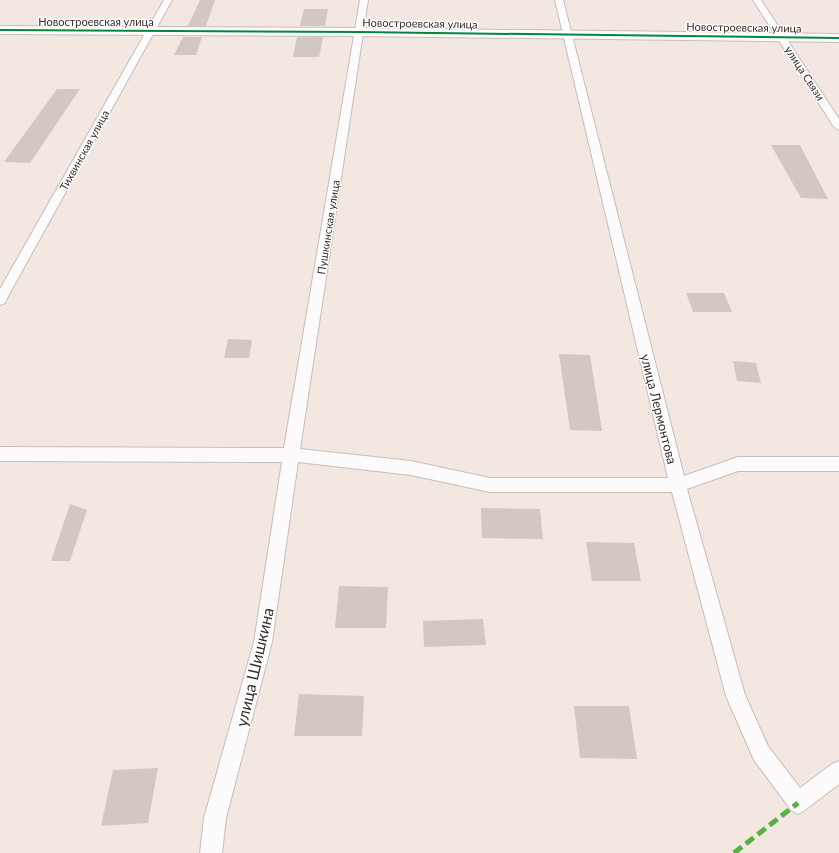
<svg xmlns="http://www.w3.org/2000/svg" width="839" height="853" font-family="Lato,sans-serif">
  <rect width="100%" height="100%" fill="#f3e7e2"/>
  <g fill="#d3c7c3">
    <polygon points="200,0 215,0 206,26 188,26"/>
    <polygon points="304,9 328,9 325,26 300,26"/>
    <polygon points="183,37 202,37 196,55 174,55"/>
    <polygon points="297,37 323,37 319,57 293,57"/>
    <polygon points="57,89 80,89 30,163 4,162"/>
    <polygon points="771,145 800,145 828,199 801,198"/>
    <polygon points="686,293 724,293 732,312 693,312"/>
    <polygon points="228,339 252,340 249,358 224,358"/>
    <polygon points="559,354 590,355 602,431 570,430"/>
    <polygon points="733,361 756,363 761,383 737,381"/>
    <polygon points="70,504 87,510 70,561 51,561"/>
    <polygon points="481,508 540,509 543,539 482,538"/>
    <polygon points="586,542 634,543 641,581 592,581"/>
    <polygon points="339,586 388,587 386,628 335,628"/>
    <polygon points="483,619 486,645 424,647 423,621"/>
    <polygon points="299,694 364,696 362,736 294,736"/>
    <polygon points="574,706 629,706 637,759 580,758"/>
    <polygon points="158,768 148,823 101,826 113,770"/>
  </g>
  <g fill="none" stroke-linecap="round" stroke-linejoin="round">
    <defs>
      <g id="lane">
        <polygon points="164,0 172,0 6,300 5,303 0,305 0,289"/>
        <polygon points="360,0 368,0 300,449 411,461 490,478 668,478 555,0 563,0 684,476 738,457 839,457 839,471 738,471 687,489 745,695 768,746 800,788 832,764 839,761 839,784 805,810 798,814 791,810 754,760 726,696 672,492 490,492 411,475 298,462 272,642 226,818 222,853 200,853 204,818 254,642 282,462 0,461 0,447 284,448"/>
        <polygon points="753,0 761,0 839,119 839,130 834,127"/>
      </g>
      <polygon id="street" points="0,26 359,28 839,34 839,42 359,36 0,34"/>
    </defs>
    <use href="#lane" stroke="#c9bdb8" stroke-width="2"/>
    <use href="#street" stroke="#c9bdb8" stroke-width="2"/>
    <use href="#lane" fill="#fdfbfb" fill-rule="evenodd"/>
    <use href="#street" fill="#fdfbfb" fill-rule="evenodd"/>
    <polyline stroke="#57b245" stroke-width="5" stroke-dasharray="10 5" stroke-linecap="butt" points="734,853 798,803"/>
    <defs>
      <polygon id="cycleway" points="0,29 359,31 839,37 839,39 359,33 0,31"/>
    </defs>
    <use href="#cycleway" stroke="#fff" stroke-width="3"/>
    <use href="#cycleway" fill="#00873e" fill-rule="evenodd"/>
  </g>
  <g text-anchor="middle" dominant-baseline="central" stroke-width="3" stroke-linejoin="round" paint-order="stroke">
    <g font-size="11" fill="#3b2d27" stroke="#fff">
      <text x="96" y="21">Новостроевская улица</text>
      <text transform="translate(420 23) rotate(1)">Новостроевская улица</text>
      <text transform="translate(744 27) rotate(1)">Новостроевская улица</text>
      <text transform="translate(805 73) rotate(57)">улица Связи</text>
      <text transform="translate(84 150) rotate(-61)">Тихвинская улица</text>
      <text transform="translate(328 227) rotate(-81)">Пушкинская улица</text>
    </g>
    <g font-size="13" fill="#3b2d27" stroke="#fff">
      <text transform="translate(659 409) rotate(76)">улица Лермонтова</text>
    </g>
    <g font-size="16" fill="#3b2d27" stroke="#fff">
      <text transform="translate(254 667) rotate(-77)">улица Шишкина</text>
    </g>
  </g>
</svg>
